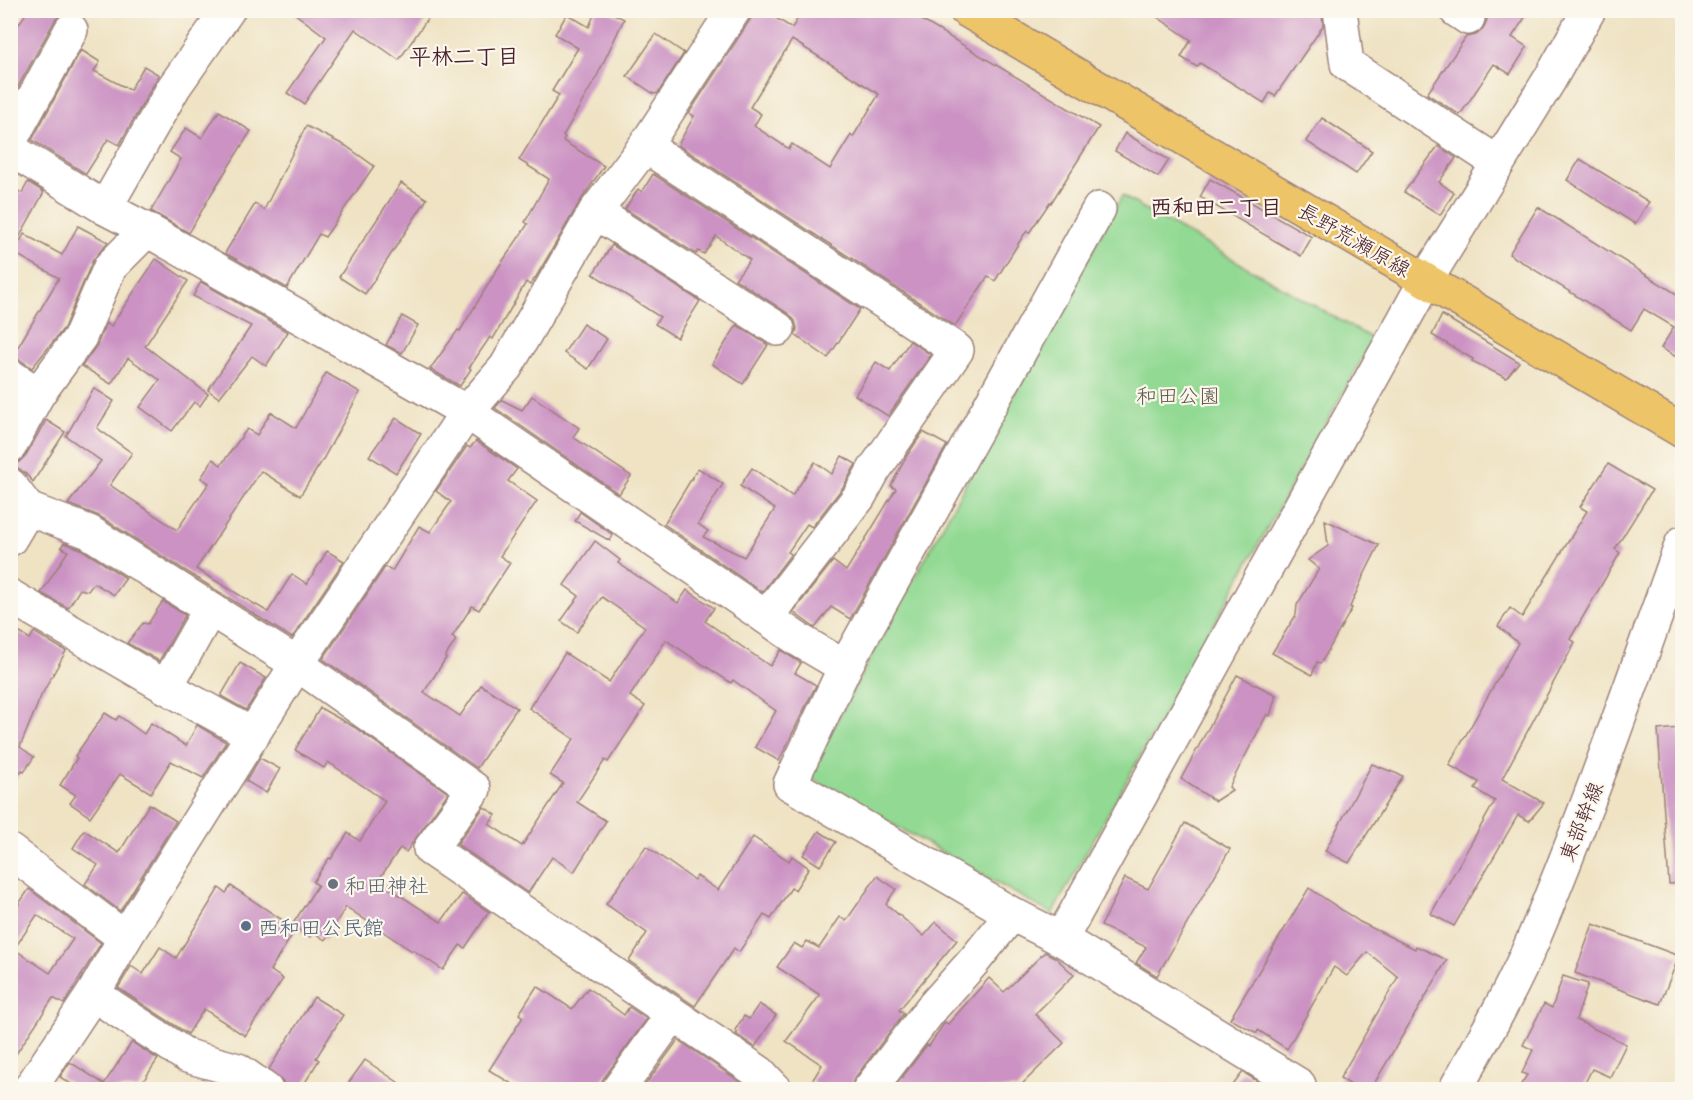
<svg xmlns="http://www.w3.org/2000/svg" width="1693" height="1100" font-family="Mali,'Klee One',sans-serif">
  <rect width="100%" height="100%" fill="#fbf7ec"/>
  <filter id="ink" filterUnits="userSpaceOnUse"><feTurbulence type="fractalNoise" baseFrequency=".0167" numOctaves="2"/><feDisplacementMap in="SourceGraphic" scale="12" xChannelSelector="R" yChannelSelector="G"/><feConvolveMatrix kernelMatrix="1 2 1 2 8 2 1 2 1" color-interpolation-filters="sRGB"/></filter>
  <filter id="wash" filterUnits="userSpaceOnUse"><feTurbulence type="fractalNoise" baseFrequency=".008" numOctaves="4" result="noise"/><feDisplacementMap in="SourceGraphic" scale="24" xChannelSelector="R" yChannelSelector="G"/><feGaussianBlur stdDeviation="1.35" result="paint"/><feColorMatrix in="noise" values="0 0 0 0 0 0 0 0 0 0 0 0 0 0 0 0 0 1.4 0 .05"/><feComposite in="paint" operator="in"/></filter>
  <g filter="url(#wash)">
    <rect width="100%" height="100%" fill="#efe3c4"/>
    <polygon fill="#92d993" stroke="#6e7c5f" stroke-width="1.5" points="1122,196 1373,339 1052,914 807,776"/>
    <g id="blocks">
      <g fill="#cb92c3" fill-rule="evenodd">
        <polygon points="28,10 76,10 62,14 55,20 10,101 10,38"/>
        <polygon points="290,10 416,10 428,18 399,60 355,29 304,104 287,93 326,37"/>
        <polygon points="596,10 606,10 624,19 597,76 563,136 565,137 563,141 604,166 579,203 536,277 530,285 526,282 493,339 490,337 469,368 471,369 460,386 430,369 458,330 460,331 498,268 528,224 525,222 549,179 519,160 559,95 552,91 578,48 555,34 567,14 589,27"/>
        <path d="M753 10H763L792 28 803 10H905L1099 127 1051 203 1050 202 1029 233 1027 231 1023 236 995 281 988 276 955 326 678 145 694 116 689 113 750 20ZM792 40 879 94 853 137 851 135 830 169 792 144 789 149 754 126 761 114 750 107Z"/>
        <polygon points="1147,10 1322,10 1323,26 1275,96 1270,93 1264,103 1200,63 1197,67 1181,57 1191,40"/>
        <polygon points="1485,10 1530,10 1512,37 1527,47 1510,74 1494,64 1460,115 1427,94 1466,37 1476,35 1483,29 1487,20"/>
        <polygon points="656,34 684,53 658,93 654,94 627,76"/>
        <polygon points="81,50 100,62 94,71 130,90 144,66 159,75 119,145 108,139 86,174 32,140"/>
        <polygon points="219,111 251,131 213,191 189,233 151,211 181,159 170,152 186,128 202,138"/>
        <polygon points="1322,118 1372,151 1356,174 1306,141"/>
        <polygon points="306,126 346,146 374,166 325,237 319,234 287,288 225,253 255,204 264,210"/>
        <polygon points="1125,133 1169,160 1158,177 1115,151"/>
        <polygon points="1438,146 1456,158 1439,182 1454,193 1440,215 1404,192"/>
        <polygon points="1580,159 1649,202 1635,224 1567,180"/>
        <polygon points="653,174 860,309 828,358 795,335 797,329 795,321 789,314 735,279 750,260 716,236 704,254 698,251 696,254 625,209 638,189 642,192"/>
        <polygon points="1210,179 1312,237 1301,256 1200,197"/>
        <polygon points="28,182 44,192 10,254 10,187 22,193"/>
        <polygon points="401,183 427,199 365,294 339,277"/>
        <polygon points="1538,207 1683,298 1683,361 1661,348 1674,327 1644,309 1631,330 1509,254"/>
        <polygon points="78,226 108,242 93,260 64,328 32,368 20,360 10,357 10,342 18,347 59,278 14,253 24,234 62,255"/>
        <polygon points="612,245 700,301 677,338 655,324 660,317 593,274"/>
        <polygon points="156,259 188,281 145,346 208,394 200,406 194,402 172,431 140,407 160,380 128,358 111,384 82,366 97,345 106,323 111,326"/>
        <polygon points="201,282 288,332 266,366 252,356 219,398 208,390 251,326 193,296"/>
        <polygon points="1442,315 1519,362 1506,378 1472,361 1473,359 1432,335"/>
        <polygon points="402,316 418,325 402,353 386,345"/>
        <polygon points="583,324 607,339 588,369 564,353"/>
        <polygon points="737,325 768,345 743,384 712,364"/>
        <polygon points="910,341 931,355 888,416 855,395 876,362 890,371"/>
        <polygon points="326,373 360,392 322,461 300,496 261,471 196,569 268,612 292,574 307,584 327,551 344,561 292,638 99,516 68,504 101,461 66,436 94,388 114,401 97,428 132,453 110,485 177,530 209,483 201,478 213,459 221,465 247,429 257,435 271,412 296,428"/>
        <polygon points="532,396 579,428 573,437 631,476 619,494 495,408 502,400 522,410"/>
        <polygon points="396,418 421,434 396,473 369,456"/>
        <polygon points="46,420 65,432 33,482 25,473 18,468 10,467 10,465 19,462 26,455"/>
        <polygon points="923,432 947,445 850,619 831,607 815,628 793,612 833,561 846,571 896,489 891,486 906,457"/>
        <polygon points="476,441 517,469 508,481 537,501 500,556 510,563 479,610 472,606 452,637 456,640 445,657 446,658 424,692 460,716 481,685 517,708 477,768 323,659 385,567 392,571 419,526 430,532 451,502 436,491 467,446 470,448"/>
        <polygon points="842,456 856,464 843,487 812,527 807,524 788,552 791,554 762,592 664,524 698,468 723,484 698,524 708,531 703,537 744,557 775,509 740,486 752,468 792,496 815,462 832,474"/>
        <polygon points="1608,464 1652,490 1615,549 1620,553 1570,639 1575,642 1502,779 1544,803 1529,821 1518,815 1454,926 1431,914 1495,801 1475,789 1479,782 1449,765 1518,643 1498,626 1510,608 1522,617 1587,511 1580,507"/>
        <polygon points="580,512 613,535 610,541 575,521"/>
        <polygon points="1325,520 1379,545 1363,577 1350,607 1352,608 1321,663 1317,662 1312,675 1272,653 1296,615 1297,605 1319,569 1308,560 1328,546"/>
        <polygon points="595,541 620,560 618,563 678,603 687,590 714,608 705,621 770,666 781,650 801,663 795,673 816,685 779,761 755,747 776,711 733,680 731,683 666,640 630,696 645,706 608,762 605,760 577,802 606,821 574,872 552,857 528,893 457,844 484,807 496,815 489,824 522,846 563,783 550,775 574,739 529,708 565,653 609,682 645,627 602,597 577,632 561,621 579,596 564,585"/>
        <polygon points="64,543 81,549 126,578 114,595 94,583 88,591 80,589 68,608 41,593 68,551 61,547"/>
        <polygon points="163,601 185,615 159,661 127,643 143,623 148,624"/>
        <polygon points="10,627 30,639 34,632 66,651 41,696 20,747 34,757 24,772 22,770 10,787"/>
        <polygon points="240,663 266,678 246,710 221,696"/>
        <polygon points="1237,675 1276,695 1270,716 1267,714 1229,787 1232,790 1215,801 1181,779"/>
        <polygon points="320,708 354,727 448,793 406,852 400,848 378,881 441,922 462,894 489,912 465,948 460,945 443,970 413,950 412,951 346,907 325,940 313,932 310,937 292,925 318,885 313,882 329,858 331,859 348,833 360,841 385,801 328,762 324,768 295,750"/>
        <polygon points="105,713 116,720 119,716 144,734 151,723 186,746 197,725 226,742 203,778 171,761 151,793 120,774 90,817 70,803 76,795 60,785 77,758 75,756"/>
        <polygon points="1679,728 1683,770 1683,883 1669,884 1658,730"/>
        <polygon points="260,758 280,769 266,793 246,781"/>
        <polygon points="1372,764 1403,776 1349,863 1325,851"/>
        <polygon points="149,804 176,821 120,911 85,884 98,865 73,848 84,830 119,853"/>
        <polygon points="1185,823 1230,849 1157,976 1136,963 1146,947 1101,926 1125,878 1148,889"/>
        <polygon points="819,831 836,842 820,866 803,855"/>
        <polygon points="753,837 789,861 792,856 809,868 795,890 791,888 771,919 764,915 739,952 734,948 695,1006 629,961 647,933 606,904 646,846 694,880 697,876 718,890"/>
        <polygon points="877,876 896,889 886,904 924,936 936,922 957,940 899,1010 904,1013 854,1079 851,1089 818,1089 812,1081 822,1065 786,1041 820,995 777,967 794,943 802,948 807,941 819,948 840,917 846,921"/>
        <polygon points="231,886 296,929 270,970 283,979 245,1036 204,1009 188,1034 118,988 131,966 143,974 160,947 176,958 219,888 226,893"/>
        <polygon points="1309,888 1360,922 1415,949 1416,946 1447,960 1371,1089 1357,1089 1340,1078 1398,977 1367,952 1347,976 1334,967 1287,1049 1258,1030 1257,1033 1230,1019"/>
        <path d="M29 889 101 943 64 1004 53 998 10 1063V917ZM37 915 73 939 50 973 14 949Z"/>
        <polygon points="1593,924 1679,956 1660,1004 1575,973"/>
        <polygon points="1045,952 1056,958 1074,975 1035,1014 1064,1043 1017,1089 893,1089 927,1045 929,1046 945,1022 948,1024 989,978 1004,992"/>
        <polygon points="1563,976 1588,984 1576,1020 1626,1044 1610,1077 1592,1069 1582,1089 1518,1089 1527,1075 1522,1073 1533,1050 1523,1045 1544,1004 1552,1008"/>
        <polygon points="537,986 572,1009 588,988 624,1015 629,1007 647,1019 603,1079 600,1089 520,1089 489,1070 523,1017 519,1014"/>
        <polygon points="314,997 343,1015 316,1058 319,1060 301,1089 284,1089 283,1082 269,1069"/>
        <polygon points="759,1004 776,1015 755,1047 736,1034 738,1032 735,1030 744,1016 749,1019"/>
        <polygon points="678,1040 748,1087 750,1089 642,1089"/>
        <polygon points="132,1042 158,1059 138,1089 79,1089 60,1077 70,1062 104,1084"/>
        <polygon points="365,1060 408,1089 344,1089"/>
        <polygon points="1243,1072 1270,1089 1230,1089"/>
      </g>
    </g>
  </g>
  <g filter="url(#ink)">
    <use href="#blocks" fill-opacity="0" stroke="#9c8178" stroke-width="1.5"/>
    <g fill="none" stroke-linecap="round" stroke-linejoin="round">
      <defs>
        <g id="minor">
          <polyline points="1340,10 1347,64 1498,163"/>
          <polyline points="1456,10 1468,18"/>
          <polyline points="10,141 71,30"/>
          <polyline points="645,146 957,350 874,470 859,497 766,617"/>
          <polyline points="10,149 105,208 147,230 467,412 799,640 845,667 790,784 1012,914 1061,939 1299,1085"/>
          <polyline points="105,208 174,87 228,10"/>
          <polyline points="595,212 778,329"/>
          <polyline points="10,376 38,394"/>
          <polyline points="10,446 38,394 80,337 110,267 147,230"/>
          <polyline points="10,485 28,509 10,539"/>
          <polyline points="28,509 89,532 297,664 474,789 430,849 760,1073 776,1090"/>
          <polyline points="10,596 166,687 253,735"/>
          <polyline points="845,667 1099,209"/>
          <polyline points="166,687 210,609"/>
          <polyline points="10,851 125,938"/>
          <polyline points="1061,939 1426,280 1550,79 1589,10"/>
          <polyline points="93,994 187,1056 238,1070 266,1090"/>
          <polyline points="29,1090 93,994 125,938 297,664 467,412 506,367 595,212 645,146 734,10"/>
          <polyline points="618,1090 673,1014"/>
          <polyline points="869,1090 931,1009 974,961 1012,914"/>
          <path d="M1455 1090C1482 1041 1511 992 1533 940 1588 810 1634 676 1682 543"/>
        </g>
        <polyline id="major" points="966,10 1682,431"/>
      </defs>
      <use href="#minor" stroke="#9c8178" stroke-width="36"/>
      <use href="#major" stroke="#9c8178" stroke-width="36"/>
      <use href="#minor" stroke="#fff" stroke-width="33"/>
      <use href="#major" stroke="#eec469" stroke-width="33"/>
    </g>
  </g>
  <circle fill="#6b7280" stroke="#fbf7ec" stroke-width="2" cx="333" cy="884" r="6"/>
  <circle fill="#5c6f8a" stroke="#fbf7ec" stroke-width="2" cx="246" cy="926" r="6"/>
  <g text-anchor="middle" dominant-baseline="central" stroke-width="4.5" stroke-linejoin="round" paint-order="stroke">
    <g font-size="21" fill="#4a1f2b" stroke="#fbf7ec">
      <text transform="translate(1355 239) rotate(30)">長野荒瀬原線</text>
      <text transform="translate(1580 821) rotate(-68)">東部幹線</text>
    </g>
    <g font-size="21" fill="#60574a" stroke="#fbf7ec">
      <text x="1178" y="394">和田公園</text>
    </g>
    <g font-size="21" fill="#5b616d" stroke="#fbf7ec" text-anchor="start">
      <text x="345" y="884">和田神社</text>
    </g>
    <g font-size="21" fill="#4e5e75" stroke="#fbf7ec" text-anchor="start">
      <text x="258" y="926">西和田公民館</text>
    </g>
    <g font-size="22" font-weight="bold" fill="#4a1f2b" stroke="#fbf7ec">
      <text x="464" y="55">平林二丁目</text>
      <text x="1216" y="206">西和田二丁目</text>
    </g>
  </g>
  <rect width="1693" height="1100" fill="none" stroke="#fbf7ec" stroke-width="36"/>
</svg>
